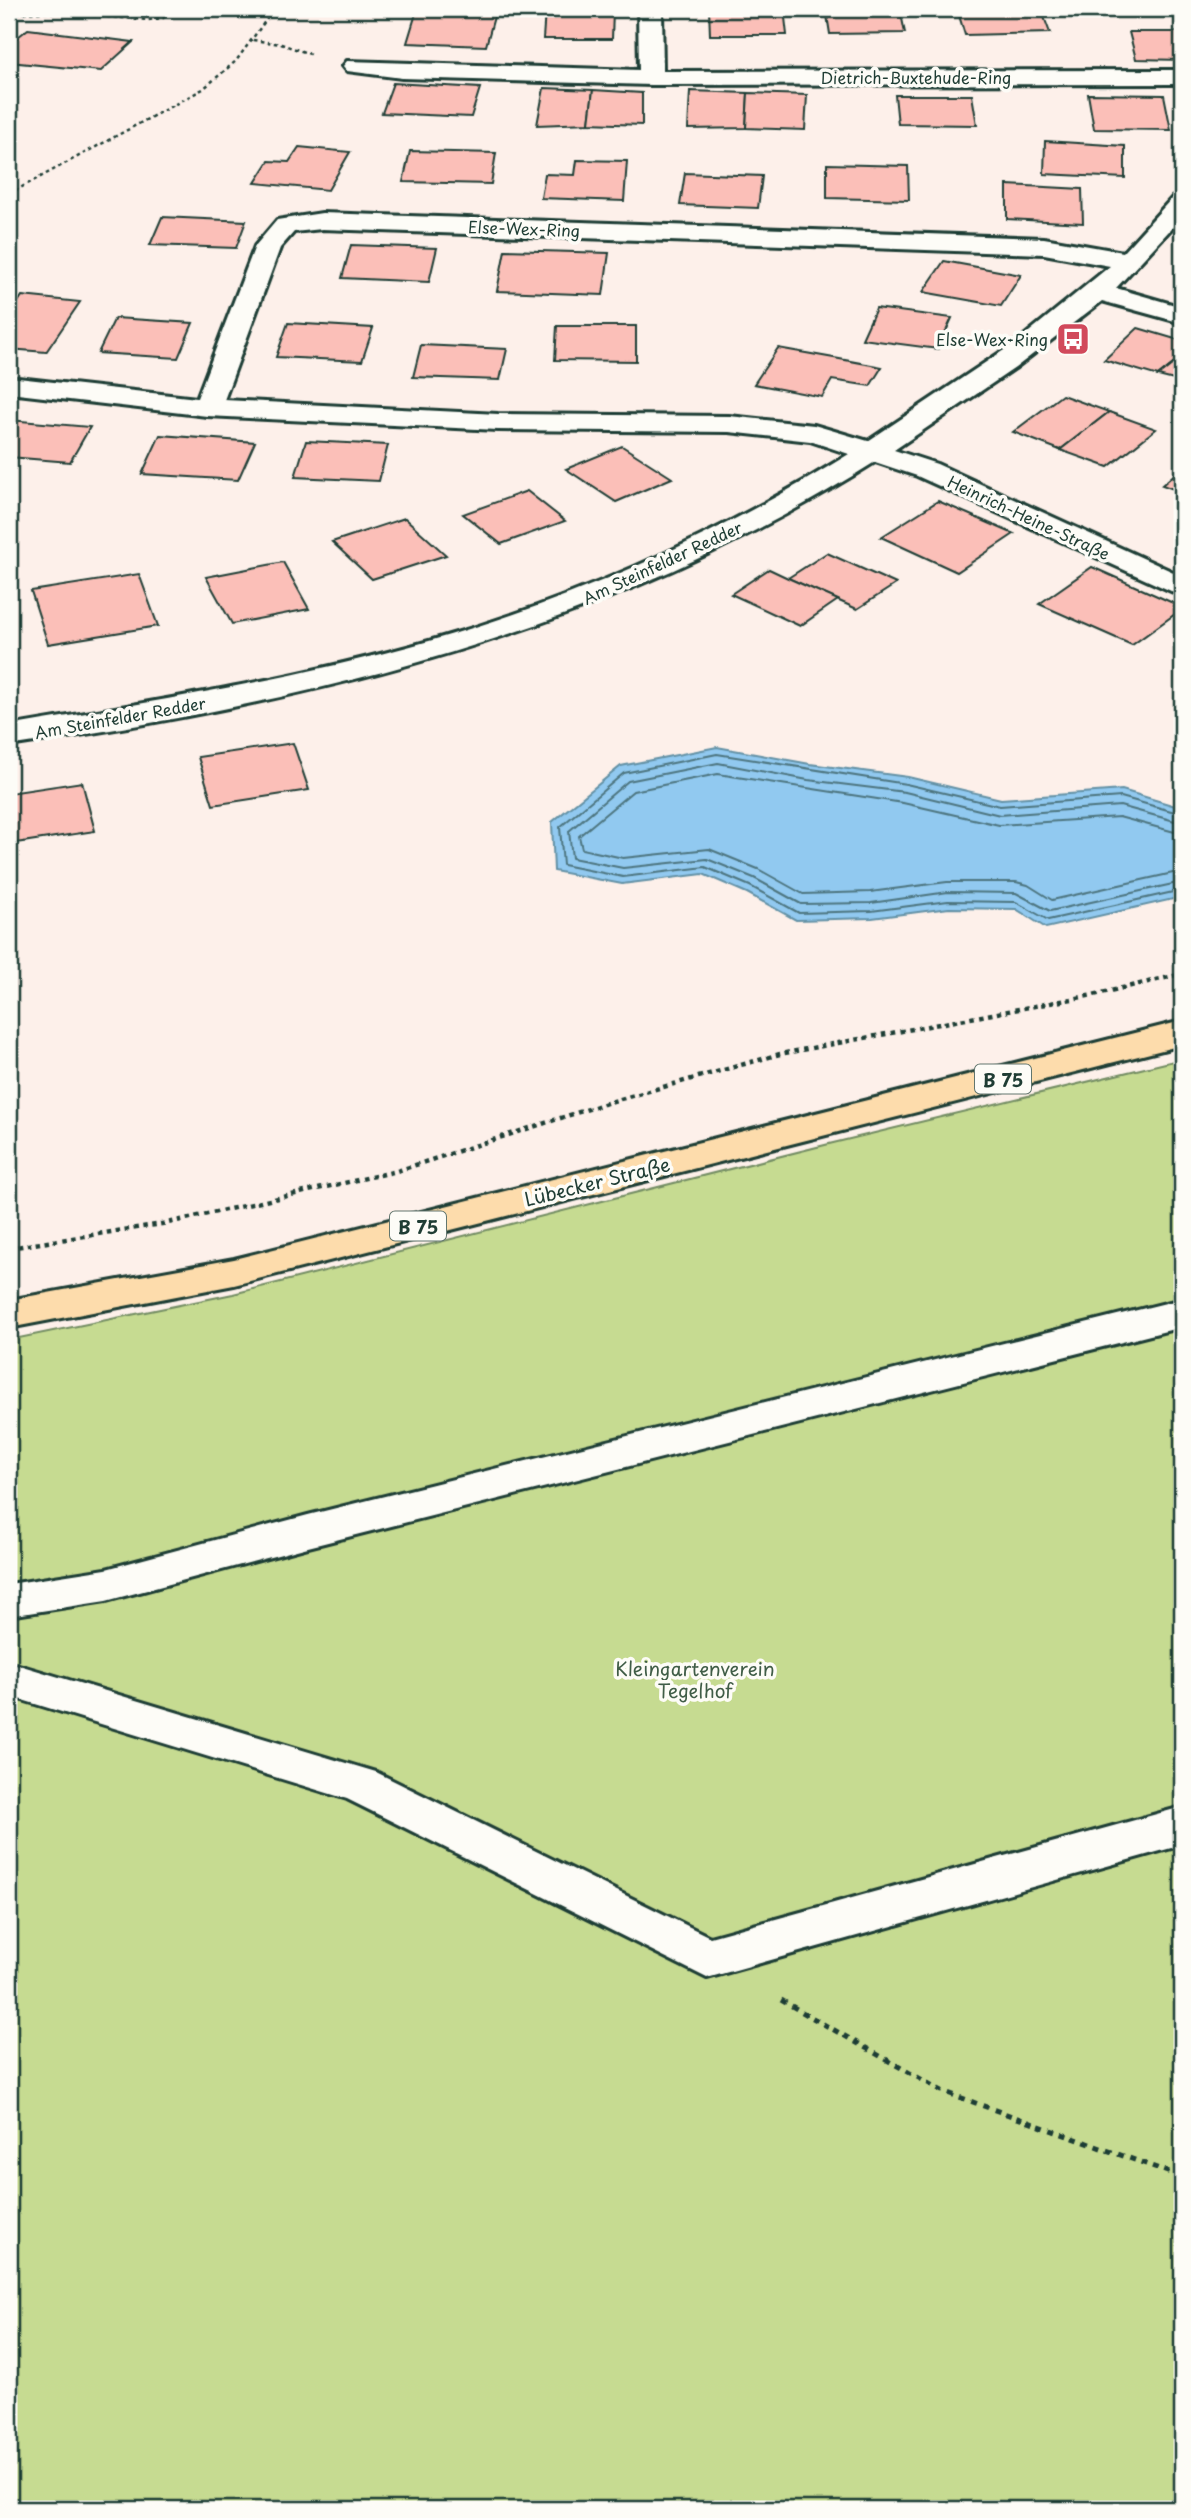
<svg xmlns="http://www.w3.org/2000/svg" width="1191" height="2518" font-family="'Playpen Sans',sans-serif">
  <rect width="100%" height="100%" fill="#fdf0ea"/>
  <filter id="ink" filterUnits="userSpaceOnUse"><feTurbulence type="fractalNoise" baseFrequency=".0143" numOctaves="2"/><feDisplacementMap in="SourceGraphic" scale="14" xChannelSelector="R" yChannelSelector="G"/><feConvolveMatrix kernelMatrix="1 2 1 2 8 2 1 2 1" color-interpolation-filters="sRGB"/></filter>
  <g filter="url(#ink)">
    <polygon fill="#c6db91" stroke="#728c62" stroke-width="2" points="1182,1059 1182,2509 9,2509 9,1340 233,1294 829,1144"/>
    <polygon fill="#91c9f0" stroke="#6391a5" stroke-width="2" points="717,747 810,764 908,777 1001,799 1122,790 1182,808 1182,897 1046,928 1016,909 949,908 872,918 796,920 747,893 703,874 622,884 554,871 552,822 621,766"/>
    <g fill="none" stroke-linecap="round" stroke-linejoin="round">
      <g stroke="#4d757f" stroke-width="2">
        <polyline points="1182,814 1121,797 1000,806 906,784 717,754 624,773 560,827 563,865 623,877 705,867 750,886 799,913 871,911 948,901 1016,902 1048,920 1182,890"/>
        <polyline points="1182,823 1120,806 1000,815 905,792 808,780 718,763 628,781 569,831 572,858 623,868 707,859 754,878 801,904 871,903 948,892 1016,893 1050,911 1182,882"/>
        <polyline points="1182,834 1119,817 999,825 903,803 718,774 633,791 579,836 582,849 623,858 709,849 758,869 803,894 870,892 947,882 1016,882 1028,885 1052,900 1182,871"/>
      </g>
    </g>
    <g fill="#fbbfb8" stroke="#1f3d34" stroke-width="2">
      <polygon points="709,9 784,9 787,35 710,35"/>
      <polygon points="826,9 900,9 905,33 830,34"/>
      <polygon points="957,9 1041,9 1050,33 965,35"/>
      <polygon points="1141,9 1182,9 1182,14 1142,13"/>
      <polygon points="417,10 495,13 486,46 407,43"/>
      <polygon points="545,10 613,11 612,39 543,39"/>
      <polygon points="28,29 133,42 101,71 9,62 9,44"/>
      <polygon points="1129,32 1182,32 1182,60 1136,59"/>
      <polygon points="393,83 480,88 471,117 382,113"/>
      <polygon points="544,88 593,90 589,123 537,125"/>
      <polygon points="593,90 642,93 642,125 589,123"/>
      <polygon points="690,91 748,93 746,128 688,129"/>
      <polygon points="748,93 807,95 805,130 746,128"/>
      <polygon points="1088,94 1164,95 1171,130 1094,129"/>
      <polygon points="895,95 972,95 977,125 898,124"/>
      <polygon points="1045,141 1125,146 1125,178 1044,174"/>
      <polygon points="299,147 350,152 328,190 255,183 269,161 289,162"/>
      <polygon points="410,151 496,153 491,184 403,182"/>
      <polygon points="577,160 627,161 624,201 541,198 545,174 575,175"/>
      <polygon points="827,164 908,166 909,200 827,198"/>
      <polygon points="685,173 762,176 758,208 680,205"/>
      <polygon points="1007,185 1082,189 1083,223 1007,219"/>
      <polygon points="162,217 246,221 236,248 150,245"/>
      <polygon points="351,245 437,248 429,282 342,278"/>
      <polygon points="505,250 609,253 603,295 497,291"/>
      <polygon points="944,261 1021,275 1001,306 923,292"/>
      <polygon points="22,296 80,302 46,352 9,349 9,316"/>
      <polygon points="876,308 952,318 938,349 862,339"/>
      <polygon points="115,318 193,323 178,358 98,353"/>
      <polygon points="288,323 373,328 362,361 276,357"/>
      <polygon points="557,326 636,326 636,361 555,360"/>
      <polygon points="1138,328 1182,341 1182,357 1158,376 1104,360"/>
      <polygon points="421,345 507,349 500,380 413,377"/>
      <polygon points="778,348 845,360 882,367 870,386 832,380 822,397 754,384"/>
      <polygon points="1182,357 1182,382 1158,376"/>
      <polygon points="1062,395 1109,412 1060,450 1013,432"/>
      <polygon points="1109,412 1156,429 1108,467 1060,450"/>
      <polygon points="9,420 90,427 70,462 9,457"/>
      <polygon points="160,435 255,442 238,480 142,474"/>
      <polygon points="306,441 388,445 379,481 295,477"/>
      <polygon points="622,446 672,478 616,502 566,469"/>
      <polygon points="1182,468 1182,492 1162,485"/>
      <polygon points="527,491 565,521 501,544 463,514"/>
      <polygon points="938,501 1014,534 957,572 881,537"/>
      <polygon points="405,518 446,555 372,579 332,542"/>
      <polygon points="827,553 896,584 857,609 788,578"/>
      <polygon points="283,562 309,609 232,624 206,577"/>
      <polygon points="1092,567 1182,607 1182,609 1132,645 1039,604"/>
      <polygon points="769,569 788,578 838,600 800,626 731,594"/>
      <polygon points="139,574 158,626 48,644 31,591"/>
      <polygon points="293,743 309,790 213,805 198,757"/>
      <polygon points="82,782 95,831 9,844 9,793"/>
    </g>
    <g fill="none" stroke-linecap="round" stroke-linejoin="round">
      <defs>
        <g id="service">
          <polygon points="1182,1299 1182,1327 308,1547 106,1601 9,1616 9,1584 106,1569 308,1515"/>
          <polygon points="9,1662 376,1772 710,1937 1182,1807 1182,1845 707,1978 347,1799 9,1696"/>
        </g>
        <g id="minor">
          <polygon points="638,9 662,9 663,71 1182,70 1182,84 651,85 402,78 347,71 343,66 347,61 639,70"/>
          <path d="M1182 194V217L1116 288 1182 307V323L1102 301 1015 368 894 450 937 464 1182 576V596L917 476 875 462C605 632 320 700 9 746V726C150 702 291 680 429 641 577 599 718 535 849 454L810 441 729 432 498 430 207 416 9 393V377L197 398 255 246 277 220 322 213 1044 238 1123 252 1173 197ZM322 229 1044 254 1110 266 1019 340 868 441 814 425 729 416 498 414 224 400 280 248 294 232Z"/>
        </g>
        <polygon id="primary" points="1182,1021 1182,1045 234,1285 9,1328 9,1300 234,1259"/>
      </defs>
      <use href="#service" stroke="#1f3d34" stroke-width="6"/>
      <use href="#minor" stroke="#1f3d34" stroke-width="6"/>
      <use href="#primary" stroke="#1f3d34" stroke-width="6"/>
      <g stroke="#1f3d34" stroke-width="2.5" stroke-dasharray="3.5 3.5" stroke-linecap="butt">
        <polyline points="9,13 49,12 148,20 163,18 172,9"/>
        <polyline points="253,40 281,44 310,54"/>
        <polyline points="9,194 203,89 236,61 274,9"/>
      </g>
      <polyline stroke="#1f3d34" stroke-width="4.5" stroke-dasharray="4.5 4.5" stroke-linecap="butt" points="9,1248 168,1223 397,1171 610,1102 780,1054 1093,995 1182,974"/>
      <polyline stroke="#1f3d34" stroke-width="5" stroke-dasharray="6 6" stroke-linecap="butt" points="781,2000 942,2091 1182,2177"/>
      <use href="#service" fill="#fdfcf7" fill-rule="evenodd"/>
      <use href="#minor" fill="#fdfcf7" fill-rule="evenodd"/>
      <use href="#primary" fill="#fddcac" fill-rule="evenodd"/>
    </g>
  </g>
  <defs>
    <symbol id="bus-square" viewBox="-11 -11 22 22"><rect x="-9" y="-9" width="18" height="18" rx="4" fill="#d1495b" stroke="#fdfcf7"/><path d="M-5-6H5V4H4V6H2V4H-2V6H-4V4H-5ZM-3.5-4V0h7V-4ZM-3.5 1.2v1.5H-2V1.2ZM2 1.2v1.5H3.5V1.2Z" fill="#fff"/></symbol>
  </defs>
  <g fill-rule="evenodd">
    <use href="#bus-square" x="1054" y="320" width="38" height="38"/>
  </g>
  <g text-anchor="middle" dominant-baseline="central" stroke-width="7" stroke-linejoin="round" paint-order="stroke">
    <g font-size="16" fill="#1f3d34" stroke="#fdfcf7">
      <text x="916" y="77">Dietrich-Buxtehude-Ring</text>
      <text transform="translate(524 228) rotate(2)">Else-Wex-Ring</text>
      <text transform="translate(1029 517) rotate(25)">Heinrich-Heine-Straße</text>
      <text transform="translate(662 562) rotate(-25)">Am Steinfelder Redder</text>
      <text transform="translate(120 717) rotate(-10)">Am Steinfelder Redder</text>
    </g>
    <g font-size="16" fill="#1f3d34" stroke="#fdfcf7" text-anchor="end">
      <text x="1048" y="339">Else-Wex-Ring</text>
    </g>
    <g fill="#fdfcf7" stroke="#62766e" stroke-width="2">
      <rect x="975" y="1064.5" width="56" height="29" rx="5"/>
      <rect x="390" y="1211.5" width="56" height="29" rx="5"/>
    </g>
    <g font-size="18" font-weight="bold" fill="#1f3d34">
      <text x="1003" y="1079">B 75</text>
      <text x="418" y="1226">B 75</text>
    </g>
    <g font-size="19" fill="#1f3d34" stroke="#fdfcf7">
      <text transform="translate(597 1181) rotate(-14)">Lübecker Straße</text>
    </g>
    <g font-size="19" fill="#405d47" stroke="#fdfcf7">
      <text x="695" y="1668">Kleingartenverein<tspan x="695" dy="22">Tegelhof</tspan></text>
    </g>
  </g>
  <rect width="1191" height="2518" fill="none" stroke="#fdfcf7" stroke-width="35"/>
  <rect x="18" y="18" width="1156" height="2483" fill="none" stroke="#1f3d34" stroke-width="2.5" filter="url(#ink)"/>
</svg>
